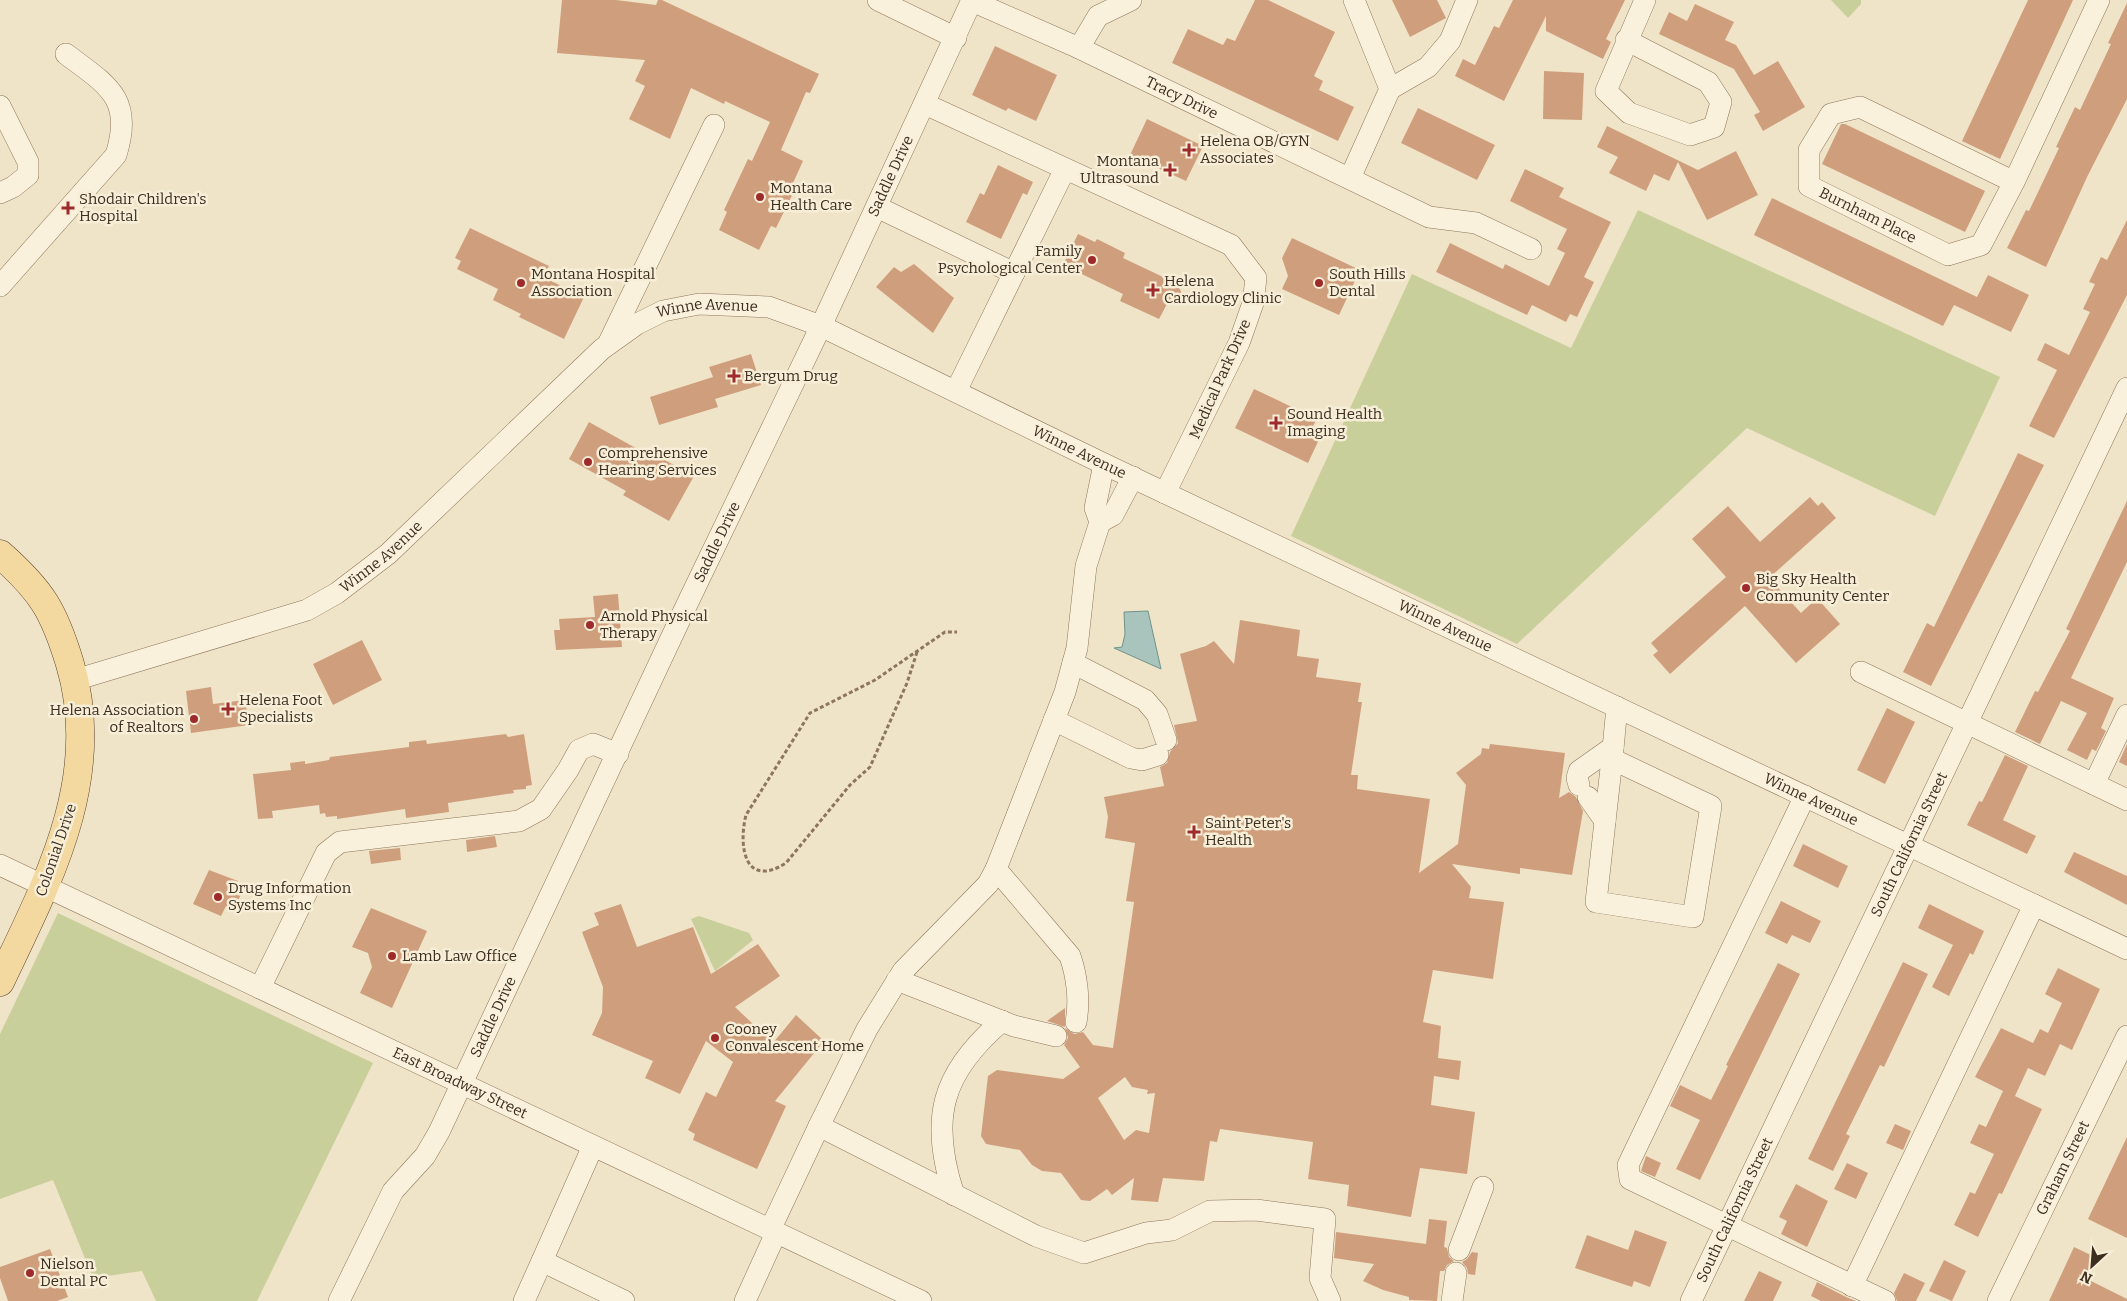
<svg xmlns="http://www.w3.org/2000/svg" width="2127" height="1301" font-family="Bitter,serif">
  <rect width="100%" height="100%" fill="#f0e4c8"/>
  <g fill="#c9cf9b">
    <polygon points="1831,0 1861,0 1861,4 1848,18"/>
    <polygon points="1638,210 2000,377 1935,516 1747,428 1517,644 1291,536 1412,274 1571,348"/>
    <polygon points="58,913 373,1063 257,1301 156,1301 142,1271 93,1278 53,1180 0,1199 0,1034"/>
    <polygon points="699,916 749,933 753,940 715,971 691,919"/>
  </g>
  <polygon fill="#a9c4bc" stroke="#6f938a" points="1148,611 1161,669 1114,648 1122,647 1125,634 1124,612"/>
  <g fill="#cf9f7d" fill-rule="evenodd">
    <polygon points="562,0 616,0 656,5 658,0 662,0 819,74 810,93 806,92 781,150 803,161 793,183 797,185 776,228 771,226 759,250 719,230 727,212 724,210 748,159 752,161 770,122 725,101 724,104 691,88 670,139 629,119 645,86 635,81 645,60 557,53"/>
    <polygon points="1255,0 1268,0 1335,32 1314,76 1323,81 1319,90 1354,107 1338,141 1172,63 1188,29 1223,45 1227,38 1235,41"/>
    <polygon points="1392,0 1437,0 1446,18 1410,37"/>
    <polygon points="1513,0 1625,0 1606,39 1611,42 1603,59 1546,31 1546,16 1504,101 1455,76 1463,59 1475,65 1494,26 1499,28"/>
    <polygon points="2028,0 2073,0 2000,159 1962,141"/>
    <polygon points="2127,3 2127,99 2088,175 2046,267 2007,248 2026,210 2029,211 2059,148 2056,147 2075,107 2080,110 2111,44 2108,43"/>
    <polygon points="1695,4 1734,22 1725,40 1736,45 1754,75 1778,61 1805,107 1763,131 1754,115 1760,112 1734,69 1659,34 1669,12 1687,21"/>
    <polygon points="995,46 1057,75 1036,121 1008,108 1006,111 972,95"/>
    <polygon points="1544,71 1584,73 1582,120 1543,119"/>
    <polygon points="1418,108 1495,145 1477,180 1401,143"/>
    <polygon points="1147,119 1203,146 1186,181 1130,155"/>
    <polygon points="1841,124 1845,124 1985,191 1965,232 1822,164"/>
    <polygon points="1607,126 1698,170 1736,151 1758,195 1707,220 1678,162 1669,181 1654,174 1646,191 1609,173 1618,157 1597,147"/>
    <polygon points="998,165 1033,182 1027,195 1023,193 1001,239 966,222 980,193 984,195"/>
    <polygon points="1525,169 1564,188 1559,197 1611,222 1584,277 1594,282 1577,317 1570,314 1566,322 1532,305 1527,315 1436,272 1450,243 1503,269 1505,264 1549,286 1565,253 1557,249 1567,229 1510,201"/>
    <polygon points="1772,198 1977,297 1988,275 2029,295 2011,332 1954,305 1943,326 1754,235"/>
    <polygon points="2127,220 2127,295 2054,438 2029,426 2057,370 2037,360 2045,343 2069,355 2090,312 2083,309 2095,284 2089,282 2101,257 2107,260"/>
    <polygon points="470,228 549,266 543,277 584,297 564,339 519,317 521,314 493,300 498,289 457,269 461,261 455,258"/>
    <polygon points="1078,234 1095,242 1097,239 1125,253 1123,258 1178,284 1183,297 1167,304 1159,319 1120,301 1123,294 1063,265"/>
    <polygon points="1292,238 1360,270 1339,315 1282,289 1288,276 1282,258"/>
    <polygon points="914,264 954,298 933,333 876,287 894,267 901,272"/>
    <polygon points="751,354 761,385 715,399 718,407 659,425 650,397 713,377 709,367"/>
    <polygon points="1254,389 1317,419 1313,426 1323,431 1308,463 1235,428"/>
    <polygon points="589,422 650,456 652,453 694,476 669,521 623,495 626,491 569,459"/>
    <polygon points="2018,453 2044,465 1931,686 1903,672 1927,623 1934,627"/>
    <polygon points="1810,497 1818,506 1822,502 1836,518 1769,578 1801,613 1817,598 1840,624 1796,663 1745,606 1670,674 1653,655 1658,651 1651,643 1726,577 1692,539 1728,506 1760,542"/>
    <polygon points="2127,501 2127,562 2071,678 2114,698 2101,728 2106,731 2096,751 2092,749 2087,760 2067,750 2087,713 2061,701 2040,744 2015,732 2035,691 2038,692 2070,631 2066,629"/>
    <polygon points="618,594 622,647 556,650 554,630 560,630 559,619 595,617 593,596"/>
    <path d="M1240 620 1300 630 1297 656 1319 659 1316 677 1361 683 1358 702H1362L1351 775H1358L1357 789 1430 799 1419 873 1458 844 1466 785 1456 773 1481 754 1482 748 1489 749 1490 744 1565 753 1559 798 1569 792 1576 797 1583 811 1572 875 1520 868V874L1452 864 1471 887 1469 898 1504 902 1493 979 1433 970 1423 1022 1441 1026 1438 1058 1461 1061 1459 1080 1434 1076 1431 1105 1475 1112 1467 1174 1420 1168 1411 1217 1347 1206 1349 1185 1308 1179 1313 1142 1220 1129 1217 1142 1210 1141 1204 1181 1163 1178 1158 1202 1131 1200 1134 1178 1112 1195 1107 1189 1090 1201 1081 1200 1061 1173 1042 1171 1032 1165 1020 1150 986 1144 981 1136 988 1076 997 1070 1063 1079 1080 1067 1064 1045 1068 1038 1065 1028 1074 1034 1083 1032 1093 1045 1113 1048 1134 902 1126 901 1135 843 1105 838 1108 817 1104 797 1164 786 1160 767 1167 763 1170 752 1178 743 1174 725 1197 721 1180 654 1206 646 1214 641 1234 664ZM1125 1077 1132 1087 1148 1090 1147 1094 1155 1093 1149 1133 1136 1130 1124 1140 1098 1098Z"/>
    <polygon points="362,640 382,680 333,705 313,664"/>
    <polygon points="211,687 213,704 245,700 249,725 191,733 186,691"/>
    <polygon points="1887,708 1915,722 1885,784 1857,770"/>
    <polygon points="506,734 508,737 524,734 532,785 526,786 526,789 513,790 514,793 448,803 449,812 406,818 405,809 337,819 337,816 326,817 325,813 320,814 319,805 272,811 273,818 258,819 253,774 291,770 290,763 305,761 305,764 329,760 330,757 409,747 409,742 426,740 427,744"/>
    <polygon points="2127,744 2127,766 2119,762"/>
    <polygon points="2005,755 2028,766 2003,820 2036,836 2027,854 1967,825 1979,801 1982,802"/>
    <polygon points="495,836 497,847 467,852 466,840"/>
    <polygon points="1803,844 1848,866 1838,888 1793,866"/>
    <polygon points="400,848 401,860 371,864 369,851"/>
    <polygon points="2074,852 2127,876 2127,905 2064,872"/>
    <polygon points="209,870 238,881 235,886 243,890 234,909 226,906 221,916 193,904"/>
    <polygon points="1781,901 1821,921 1810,943 1792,935 1787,944 1765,933"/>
    <polygon points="621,904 637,947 693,927 711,974 758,944 780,976 735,1007 773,1043 796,1015 824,1041 775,1101 786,1106 757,1169 693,1140 695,1134 688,1130 706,1092 716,1097 733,1062 706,1041 680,1094 645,1078 653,1061 592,1035 602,1013 603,987 582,932 599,925 594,913"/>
    <polygon points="1929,904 1984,931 1973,955 1970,953 1949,996 1932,987 1953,945 1918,928"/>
    <polygon points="371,908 427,931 392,1008 360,993 372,967 368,953 352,947"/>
    <polygon points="1903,962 1928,974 1884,1067 1880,1065 1846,1134 1850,1136 1833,1171 1808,1159"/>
    <polygon points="1778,963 1800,974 1700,1180 1676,1169 1700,1120 1670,1106 1680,1085 1711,1100 1728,1066 1726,1065"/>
    <polygon points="2058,968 2100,989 2072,1050 2060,1044 2045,1076 2028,1068 2015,1096 2042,1109 2002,1194 1999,1193 1978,1237 1954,1225 1970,1192 1975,1194 1994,1154 1970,1143 1979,1124 1986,1127 2003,1091 1975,1077 2001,1028 2033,1043 2040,1029 2048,1033 2062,1003 2045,994"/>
    <polygon points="1065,1008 1065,1027 1047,1021"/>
    <polygon points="1895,1124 1911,1131 1903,1150 1886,1143"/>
    <polygon points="2127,1137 2127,1238 2088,1219"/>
    <polygon points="1646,1156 1661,1163 1655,1177 1641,1171"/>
    <polygon points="1847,1163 1868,1173 1856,1199 1834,1189"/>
    <polygon points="1796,1184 1828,1201 1807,1247 1781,1234 1787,1221 1779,1217"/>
    <polygon points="1429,1219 1447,1221 1444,1247 1447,1248 1449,1257 1454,1261 1447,1265 1444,1271 1440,1271 1437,1301 1409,1300 1409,1297 1383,1290 1363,1281 1374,1264 1334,1258 1336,1232 1426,1244"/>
    <polygon points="1635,1230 1667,1242 1650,1287 1634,1281 1632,1287 1575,1268 1587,1235 1628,1250"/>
    <polygon points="2074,1247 2097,1258 2087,1279 2127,1299 2127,1301 2049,1301"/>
    <polygon points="50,1249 68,1297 57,1301 8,1301 0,1278 0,1267"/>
    <polygon points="1472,1252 1478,1253 1475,1275 1468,1274 1467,1268 1462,1262 1467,1259"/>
    <polygon points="1944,1260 1966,1271 1952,1301 1929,1291"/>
    <polygon points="1759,1271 1782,1282 1773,1301 1744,1301"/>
    <polygon points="1904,1273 1925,1283 1916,1301 1897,1301 1894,1293"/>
    <polygon points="1817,1282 1846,1297 1856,1301 1821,1301 1811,1296"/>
  </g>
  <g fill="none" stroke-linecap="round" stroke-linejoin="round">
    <defs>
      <g id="minor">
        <polyline points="878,0 956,38"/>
        <path id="s1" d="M972 1 1079 48 1429 217 1476 223 1531 249"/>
        <polyline points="1626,40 1708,82 1721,102 1714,127 1690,135 1629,113 1606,91 1645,0"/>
        <polyline points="1079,48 1098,16 1131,0"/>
        <polyline points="1390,89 1428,67 1450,41 1467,0"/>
        <polyline points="925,104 1231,245 1256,278 1253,303 1239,343 1165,493"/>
        <polyline points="0,106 28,162 28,175 13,187 0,193"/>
        <polyline points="1350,178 1390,89 1354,0"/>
        <path id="s2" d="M2014 182 1860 107 1831 114 1809 150V186L1948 255 1981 245 2014 182 2099 0"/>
        <polyline points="877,207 1014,273"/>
        <path d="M0 286 116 155C134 98 107 85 66 54"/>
        <polyline points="609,342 714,125"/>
        <polyline points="956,391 1065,169"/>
        <polyline points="1104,464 1095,508 1100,522 1086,566 1077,648 1065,692 996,869 988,884 903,971 867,1029 819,1126 1036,1236 1084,1253 1146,1233 1172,1230 1210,1211 1256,1210 1325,1219 1320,1278 1330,1301"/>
        <polyline points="1100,522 1113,515 1133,477"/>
        <polyline points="1073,663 1145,700 1157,714 1166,740"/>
        <polyline points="1861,672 2127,800"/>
        <path id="s3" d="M75 680 307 610 337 593 388 554 602 349 637 324 663 311 699 304 769 307 821 326 1104 464 2127 949"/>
        <polyline points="1054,720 1131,758 1142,760 1158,755"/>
        <polyline points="1612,759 1711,806 1693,917 1596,902 1612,759 1617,707"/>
        <polyline points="2094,784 2127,715"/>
        <polyline points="1579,785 1577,778 1579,771 1613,747"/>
        <polyline points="1805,796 1628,1165 1630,1179 1885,1301"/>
        <polyline points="1588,797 1605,821"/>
        <path id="s4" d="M0 865 921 1301"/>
        <path d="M996 869 1070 956C1077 976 1080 1001 1076 1022"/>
        <polyline points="897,980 1014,1026 1056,1036"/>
        <polyline points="260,988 326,853 340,842 519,821 541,809 568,770 579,750 593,744 618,754"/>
        <polyline points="593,1146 542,1261 624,1301"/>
        <path d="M954 1195C929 1119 941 1073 1002 1021"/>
        <polyline points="770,1230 819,1126"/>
        <polyline points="1459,1250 1483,1187"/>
        <polyline points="1852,1286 2034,905"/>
        <path id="s5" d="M339 1301 393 1191 425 1156 439 1132 689 600 821 326 972 0"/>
        <polyline points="524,1301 542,1261"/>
        <polyline points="745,1301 776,1233"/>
        <polyline points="1452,1301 1456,1273"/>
        <path id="s6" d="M1691 1301 2127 388"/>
        <path id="s7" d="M1998 1301 2127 1036"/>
      </g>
      <path id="major" d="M0 554C42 591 54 611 70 664 104 778 48 881 0 982"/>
    </defs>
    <use href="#minor" stroke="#8d765c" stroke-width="22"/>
    <use href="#major" stroke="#5b4430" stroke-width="29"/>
    <path stroke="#8d765c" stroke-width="3" stroke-dasharray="4 2.5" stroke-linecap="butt" d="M917 652 907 683 870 767 850 785 786 863C745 889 738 847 746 815L810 713 875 680 945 632H957"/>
    <use href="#minor" stroke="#faf1dc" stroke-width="21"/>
    <use href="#major" stroke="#f3d9a0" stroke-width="28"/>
  </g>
  <g fill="#9e2a2b" stroke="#f7eed8" stroke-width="2">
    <path d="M1186.5 142.5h5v5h5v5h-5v5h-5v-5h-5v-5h5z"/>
    <path d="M1167.5 162.5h5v5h5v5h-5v5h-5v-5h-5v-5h5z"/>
    <circle cx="760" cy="197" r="5"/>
    <path d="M65.5 200.5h5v5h5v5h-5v5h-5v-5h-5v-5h5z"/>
    <circle cx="1092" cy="260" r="5"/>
    <circle cx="521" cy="283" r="5"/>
    <circle cx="1319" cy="283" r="5"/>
    <path d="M1150.5 282.5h5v5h5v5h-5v5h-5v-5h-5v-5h5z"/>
    <path d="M731.5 368.5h5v5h5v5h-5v5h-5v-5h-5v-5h5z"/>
    <path d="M1273.5 415.5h5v5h5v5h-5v5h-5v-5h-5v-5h5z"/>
    <circle cx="588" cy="462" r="5"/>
    <circle cx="1746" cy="588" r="5"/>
    <circle cx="590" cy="625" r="5"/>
    <path d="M225.5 701.5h5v5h5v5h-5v5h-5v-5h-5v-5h5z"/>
    <circle cx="194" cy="719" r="5"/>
    <path d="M1191.5 824.5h5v5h5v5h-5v5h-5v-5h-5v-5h5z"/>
    <circle cx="218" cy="897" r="5"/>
    <circle cx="392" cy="956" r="5"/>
    <circle cx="715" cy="1038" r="5"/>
    <circle cx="30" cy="1273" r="5"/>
  </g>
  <g text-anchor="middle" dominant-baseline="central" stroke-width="5" stroke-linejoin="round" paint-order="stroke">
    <g font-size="15" fill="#3d2e20" stroke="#f7eed8">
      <text stroke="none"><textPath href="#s1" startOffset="231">Tracy Drive</textPath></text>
      <text stroke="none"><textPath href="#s5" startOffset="1255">Saddle Drive</textPath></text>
      <text stroke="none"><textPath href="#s2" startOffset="345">Burnham Place</textPath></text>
      <text stroke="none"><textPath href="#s3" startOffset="754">Winne Avenue</textPath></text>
      <text transform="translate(1220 379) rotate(-66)">Medical Park Drive</text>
      <text stroke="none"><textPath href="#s3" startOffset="1159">Winne Avenue</textPath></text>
      <text stroke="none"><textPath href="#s5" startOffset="850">Saddle Drive</textPath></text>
      <text stroke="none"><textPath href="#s3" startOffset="334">Winne Avenue</textPath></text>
      <text stroke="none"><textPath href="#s3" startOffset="1564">Winne Avenue</textPath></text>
      <text stroke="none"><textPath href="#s3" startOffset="1969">Winne Avenue</textPath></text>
      <text stroke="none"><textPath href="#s6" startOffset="506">South California Street</textPath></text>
      <text transform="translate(56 850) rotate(-71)">Colonial Drive</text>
      <text stroke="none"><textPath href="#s5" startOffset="325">Saddle Drive</textPath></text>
      <text stroke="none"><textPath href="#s4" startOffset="509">East Broadway Street</textPath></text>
      <text stroke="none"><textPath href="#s7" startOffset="148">Graham Street</textPath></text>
      <text stroke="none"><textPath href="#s6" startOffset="101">South California Street</textPath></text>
    </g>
    <g font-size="15" fill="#3d2e20" stroke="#f7eed8" text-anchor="start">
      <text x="1200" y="141">Helena OB/GYN<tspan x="1200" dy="17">Associates</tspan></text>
      <text x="1159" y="161" text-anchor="end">Montana<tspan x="1159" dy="17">Ultrasound</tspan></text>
      <text x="770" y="188">Montana<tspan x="770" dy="17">Health Care</tspan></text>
      <text x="79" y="199">Shodair Children's<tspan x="79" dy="17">Hospital</tspan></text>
      <text x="1082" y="251" text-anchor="end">Family<tspan x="1082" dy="17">Psychological Center</tspan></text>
      <text x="531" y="274">Montana Hospital<tspan x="531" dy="17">Association</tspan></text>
      <text x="1329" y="274">South Hills<tspan x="1329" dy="17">Dental</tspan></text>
      <text x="1164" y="281">Helena<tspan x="1164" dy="17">Cardiology Clinic</tspan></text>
      <text x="744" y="376">Bergum Drug</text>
      <text x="1287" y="414">Sound Health<tspan x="1287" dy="17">Imaging</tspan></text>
      <text x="598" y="453">Comprehensive<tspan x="598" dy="17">Hearing Services</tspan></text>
      <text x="1756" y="579">Big Sky Health<tspan x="1756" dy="17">Community Center</tspan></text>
      <text x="600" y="616">Arnold Physical<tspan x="600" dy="17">Therapy</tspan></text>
      <text x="239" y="700">Helena Foot<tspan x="239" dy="17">Specialists</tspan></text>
      <text x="184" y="710" text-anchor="end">Helena Association<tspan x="184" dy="17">of Realtors</tspan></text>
      <text x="1205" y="823">Saint Peter's<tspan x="1205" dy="17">Health</tspan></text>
      <text x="228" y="888">Drug Information<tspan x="228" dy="17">Systems Inc</tspan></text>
      <text x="402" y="956">Lamb Law Office</text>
      <text x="725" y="1029">Cooney<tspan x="725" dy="17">Convalescent Home</tspan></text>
      <text x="40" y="1264">Nielson<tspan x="40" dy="17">Dental PC</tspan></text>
    </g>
  </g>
  <g transform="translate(2092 1266) rotate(206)" stroke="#f7eed8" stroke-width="4" paint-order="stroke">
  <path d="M0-4L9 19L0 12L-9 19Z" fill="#3d2e20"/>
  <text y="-8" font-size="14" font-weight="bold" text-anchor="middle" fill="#3d2e20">N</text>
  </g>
</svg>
